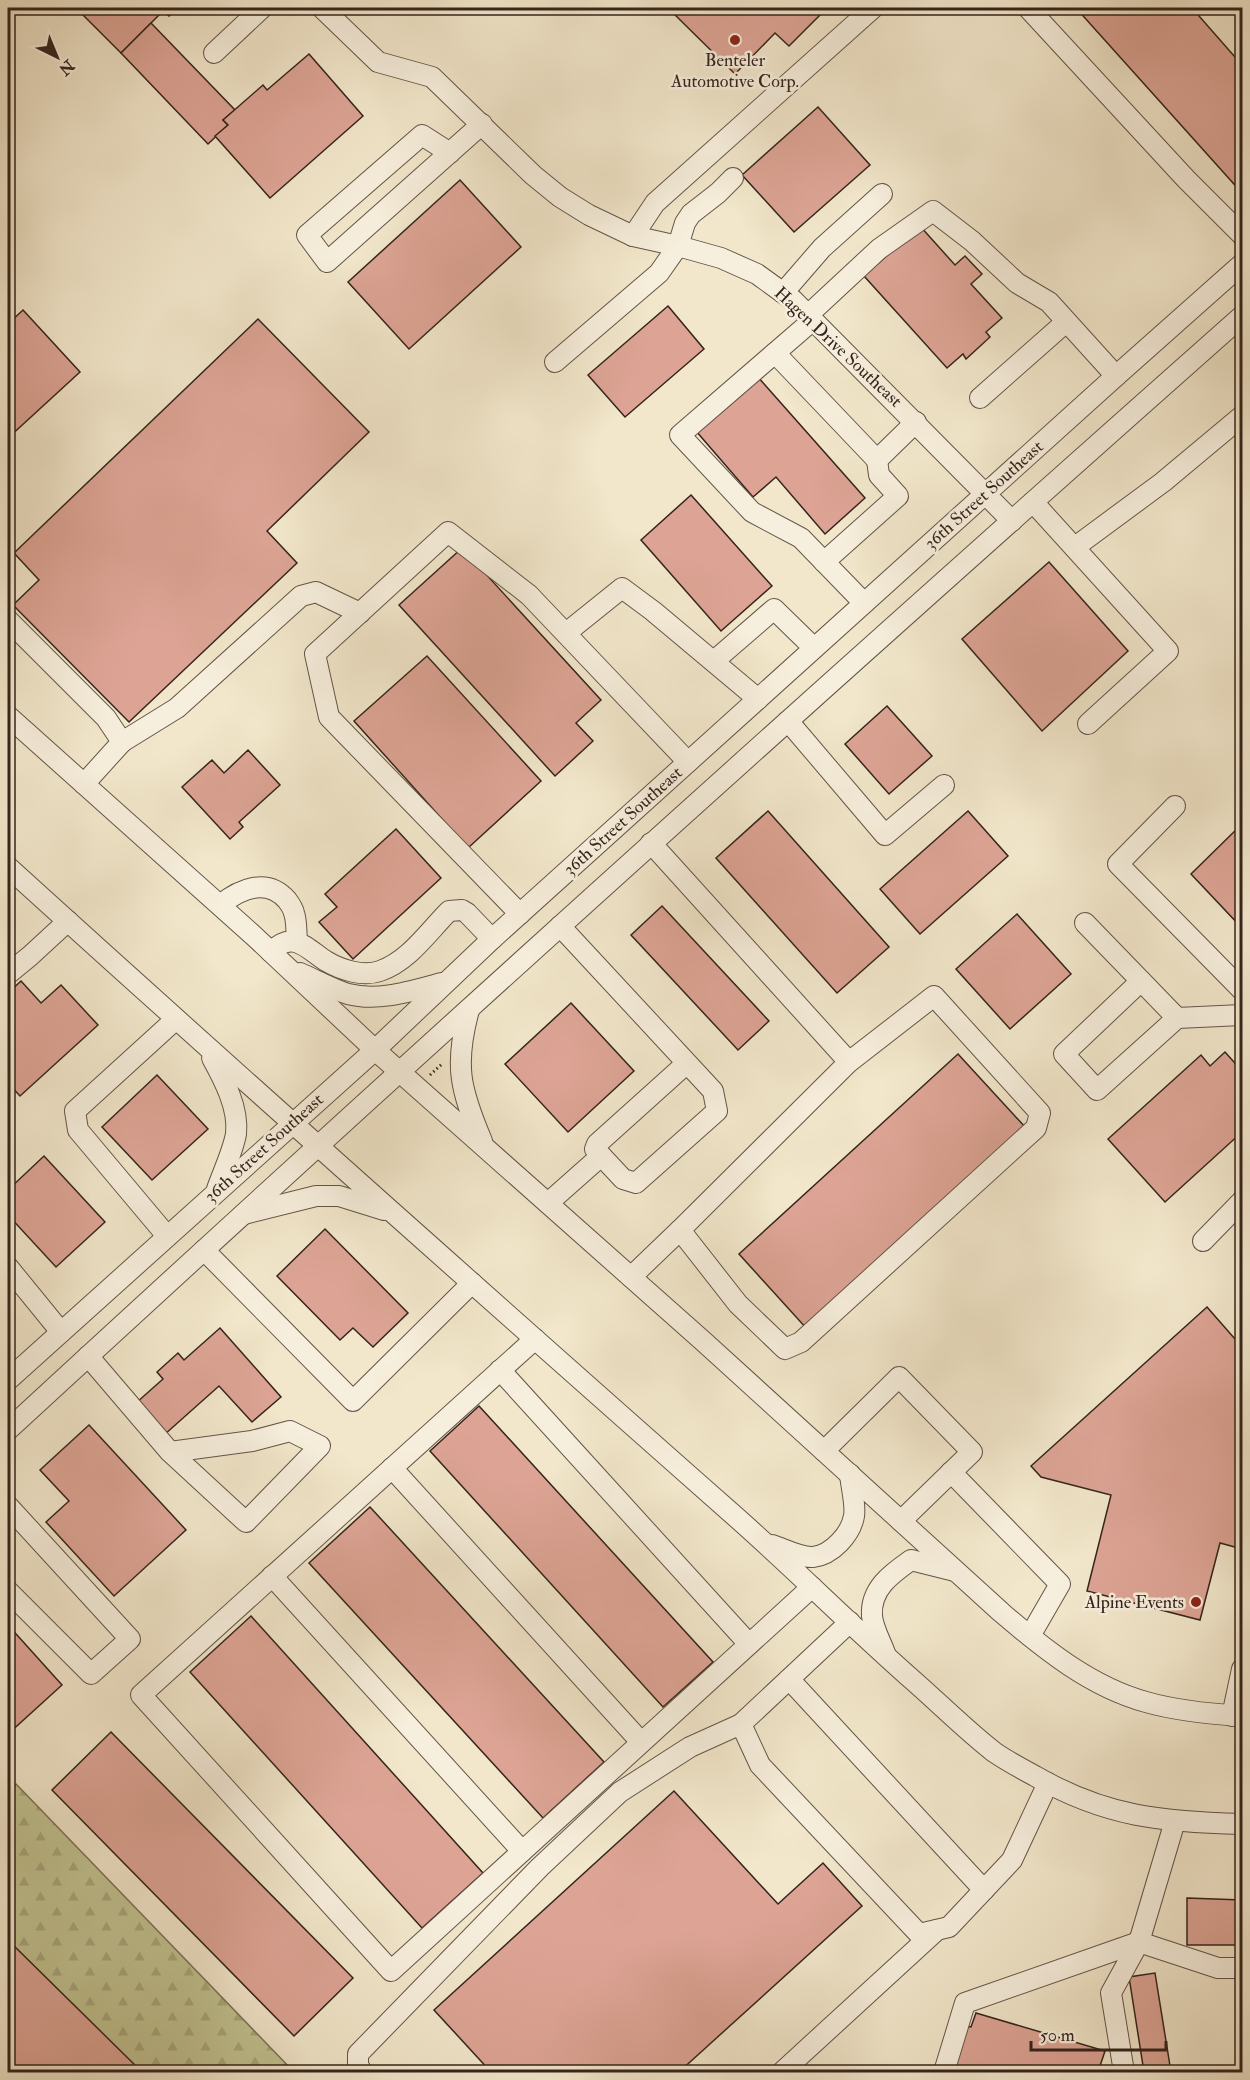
<svg xmlns="http://www.w3.org/2000/svg" width="1250" height="2080" font-family="'IM FELL Double Pica',serif">
  <defs>
    <pattern id="forest-firs" width="22" height="20" patternUnits="userSpaceOnUse" patternTransform="scale(1.5)"><rect width="22" height="20" fill="#c2c392"/><path d="M5 1l3.5 6h-7zM16 11l3.5 6h-7z" fill="#a7a77d"/></pattern>
  </defs>
  <rect width="100%" height="100%" fill="#f2e7cb"/>
  <filter id="stains"><feTurbulence type="fractalNoise" baseFrequency=".00333" numOctaves="4"/><feColorMatrix values="0 0 0 0 .2 0 0 0 0 .09 0 0 0 0 .02 0 0 0 .5 -.17"/></filter>
  <radialGradient id="worn" r=".72"><stop offset=".6" stop-color="#630" stop-opacity="0"/><stop offset="1" stop-color="#630" stop-opacity=".3"/></radialGradient>
  <polygon fill="url(#forest-firs)" stroke="#7c7458" stroke-width="1.5" points="16,1784 294,2072 133,2072 8,1945 8,1795"/>
  <g fill="#dda495" stroke="#35241d" stroke-width="1.5">
    <polygon points="76,8 177,8 169,16 163,11 121,53"/>
    <polygon points="676,8 827,8 789,46 775,33 735,74 672,12"/>
    <polygon points="1076,8 1192,8 1242,65 1242,193"/>
    <polygon points="151,23 235,110 223,120 228,125 208,144 121,53"/>
    <polygon points="309,54 363,116 270,198 215,136 228,125 223,120 263,85 267,90"/>
    <polygon points="818,107 870,165 794,232 742,175"/>
    <polygon points="460,180 521,247 409,349 348,282"/>
    <polygon points="920,226 955,265 965,256 982,274 971,284 1002,318 986,332 990,337 966,359 963,354 947,368 864,276"/>
    <polygon points="668,306 704,349 625,417 588,375"/>
    <polygon points="23,310 80,372 8,438 8,324"/>
    <polygon points="258,319 369,432 267,531 297,563 129,722 13,605 39,580 14,553"/>
    <polygon points="758,377 865,498 825,534 776,477 753,497 696,431"/>
    <polygon points="691,495 772,586 721,631 641,540"/>
    <polygon points="462,548 601,700 576,723 593,741 555,776 399,605"/>
    <polygon points="1049,562 1128,651 1042,731 962,639"/>
    <polygon points="427,656 541,781 468,848 354,721"/>
    <polygon points="887,706 932,756 889,794 845,744"/>
    <polygon points="248,750 280,785 239,822 243,827 230,839 182,787 212,760 224,773"/>
    <polygon points="768,811 889,947 837,993 716,858"/>
    <polygon points="968,811 1008,856 920,934 880,889"/>
    <polygon points="1242,824 1242,928 1191,874"/>
    <polygon points="396,829 441,878 353,959 319,922 337,907 325,894"/>
    <polygon points="662,906 769,1021 738,1050 631,935"/>
    <polygon points="1017,914 1071,974 1010,1029 956,969"/>
    <polygon points="21,981 41,1003 61,985 98,1025 20,1096 8,1083 8,993"/>
    <polygon points="571,1003 634,1071 568,1132 505,1064"/>
    <polygon points="1225,1052 1242,1071 1242,1132 1165,1202 1108,1139 1201,1055 1210,1066"/>
    <polygon points="958,1054 1026,1128 807,1329 739,1254"/>
    <polygon points="157,1075 208,1129 152,1180 102,1127"/>
    <polygon points="44,1156 105,1222 56,1267 8,1215 8,1190"/>
    <polygon points="325,1229 408,1313 373,1347 353,1328 340,1340 277,1276"/>
    <polygon points="1207,1307 1242,1347 1242,1549 1220,1543 1200,1620 1087,1591 1111,1495 1041,1477 1031,1466"/>
    <polygon points="220,1328 281,1397 252,1422 219,1386 164,1435 136,1403 163,1379 157,1372 178,1353 184,1360"/>
    <polygon points="479,1406 713,1662 663,1707 430,1451"/>
    <polygon points="89,1425 186,1530 114,1596 46,1522 69,1501 40,1470"/>
    <polygon points="370,1507 604,1762 543,1818 309,1563"/>
    <polygon points="251,1616 483,1873 422,1928 190,1672"/>
    <polygon points="8,1625 62,1685 8,1734"/>
    <polygon points="111,1732 353,1978 294,2036 52,1790"/>
    <polygon points="674,1791 778,1904 823,1863 862,1906 679,2072 491,2072 434,2010"/>
    <polygon points="1187,1898 1242,1900 1242,1945 1187,1945"/>
    <polygon points="8,1940 142,2072 8,2072"/>
    <polygon points="1155,1973 1171,2072 1144,2072 1129,1977"/>
    <polygon points="976,2013 1105,2051 1098,2072 951,2072 966,2026 971,2027"/>
  </g>
  <g fill="none" stroke-linecap="round" stroke-linejoin="round">
    <defs>
      <g id="minor">
        <polyline points="322,8 378,62 432,77 533,175 560,197 589,215 633,236 678,246 721,258 757,274 793,300 1012,521"/>
        <polyline points="1028,8 1186,179 1242,235"/>
        <polyline points="214,53 262,8"/>
        <polyline points="450,153 422,135 307,235 327,262 482,124"/>
        <polyline points="633,236 655,203 873,8"/>
        <polyline points="783,293 822,248 882,194"/>
        <polyline points="808,315 879,249 933,211 972,241 1017,283 1049,302 1116,376"/>
        <polyline points="813,320 680,435 752,512 801,538 864,603"/>
        <polyline points="775,353 877,460 916,422"/>
        <polyline points="555,362 659,273 678,246 685,223 691,214 718,193 733,178"/>
        <polyline points="980,398 1066,322"/>
        <polyline points="1033,502 1168,651 1088,724"/>
        <polyline points="1075,547 1163,482 1242,416"/>
        <polyline points="824,562 898,496 879,475 877,460"/>
        <polyline points="8,620 106,718 122,742 84,784"/>
        <polyline points="566,633 622,588 653,611 758,699"/>
        <polyline points="714,661 774,609 814,648"/>
        <path d="M8 716 254 936 375 1050 703 1341 1002 1613C1044 1649 1091 1687 1146 1702 1177 1711 1211 1714 1242 1716"/>
        <polyline points="788,721 885,835 944,785"/>
        <polyline points="122,742 177,708 301,596 316,592 360,613"/>
        <polyline points="1175,806 1118,864 1242,990"/>
        <polyline points="651,843 849,1062 934,996 1040,1113 1036,1128 801,1342 785,1349 738,1304 680,1230 849,1062"/>
        <path d="M8 867C246 1083 487 1297 728 1510 792 1566 852 1627 916 1683 942 1706 967 1731 994 1752 1007 1761 1022 1769 1035 1776 1106 1817 1163 1822 1242 1824"/>
        <path d="M220 905C240 889 267 877 287 900 290 904 293 908 294 913 297 921 296 932 297 941"/>
        <polyline points="520,914 329,717 315,654 448,532 529,595 688,762"/>
        <polyline points="1085,923 1177,1018 1242,1015"/>
        <polyline points="560,926 713,1091 717,1111 636,1183 623,1179 595,1149 597,1144 687,1063"/>
        <path d="M271 952C293 929 307 949 326 961 341 970 363 977 380 971 409 961 428 932 449 911L462 910 467 913 492 939"/>
        <path d="M300 973C316 980 332 989 348 994 379 1002 411 991 442 983"/>
        <polyline points="8,974 30,956 68,921"/>
        <polyline points="1141,981 1064,1054 1097,1090 1177,1018"/>
        <path d="M469 1010C454 1065 460 1089 482 1141"/>
        <path d="M212 1058C224 1080 239 1108 236 1134 233 1151 223 1172 217 1189"/>
        <polyline points="548,1203 601,1156"/>
        <polyline points="244,1214 316,1196 339,1196 384,1210"/>
        <polyline points="167,1236 78,1130 75,1111 176,1019"/>
        <polyline points="1203,1241 1242,1201"/>
        <polyline points="204,1250 353,1401 472,1283"/>
        <polyline points="8,1267 61,1332"/>
        <polyline points="631,1277 680,1230"/>
        <polyline points="535,1339 141,1695 391,1971 812,1587"/>
        <polyline points="88,1356 170,1452 246,1522 320,1446 290,1431 252,1441 170,1452"/>
        <polyline points="500,1370 749,1644"/>
        <polyline points="8,1380 375,1050 492,939 1116,376 1242,264"/>
        <path d="M8 1430C415 1055 827 684 1242 316"/>
        <polyline points="824,1451 899,1377 972,1452 901,1521"/>
        <polyline points="392,1468 641,1742"/>
        <polyline points="951,1472 1060,1584 1030,1636"/>
        <polyline points="8,1506 130,1639 91,1674 8,1591"/>
        <path d="M772 1545C784 1549 801 1558 813 1557 832 1555 851 1534 854 1516 856 1504 851 1487 850 1474"/>
        <polyline points="272,1576 522,1851"/>
        <polyline points="850,1622 741,1724 760,1765 919,1934 949,1927 1012,1860 1048,1783"/>
        <path d="M885 1653C881 1642 873 1628 872 1616 870 1589 891 1574 911 1560L955 1571"/>
        <polyline points="789,1679 984,1890"/>
        <polyline points="1232,1716 1242,1669"/>
        <polyline points="362,2072 358,2065 358,2054 540,1867 620,1792 690,1747 741,1724"/>
        <polyline points="782,2072 937,1930"/>
        <polyline points="944,2072 965,2003 1139,1942 1218,1968 1242,1968"/>
        <polyline points="1124,2072 1111,1993 1139,1942 1175,1821"/>
      </g>
    </defs>
    <use href="#minor" stroke="#645548" stroke-width="22"/>
    <polyline stroke="#35241d" stroke-width="3" stroke-dasharray="1.5 3" stroke-linecap="butt" points="430,1075 442,1064"/>
    <use href="#minor" stroke="#f7efdd" stroke-width="20"/>
  </g>
  <g fill="#8f2418" stroke="#f7efdd" stroke-width="2">
    <circle cx="735" cy="40" r="6"/>
    <circle cx="1196" cy="1602" r="6"/>
  </g>
  <g text-anchor="middle" dominant-baseline="central" stroke-width="5" stroke-linejoin="round" paint-order="stroke">
    <g font-size="18" fill="#35241d" stroke="#f7efdd">
      <text x="735" y="60">Benteler<tspan x="735" dy="21">Automotive Corp.</tspan></text>
      <text x="1184" y="1602" text-anchor="end">Alpine Events</text>
    </g>
    <g font-size="18" fill="#35241d" stroke="#f7efdd">
      <text transform="translate(838 347) rotate(43)">Hagen Drive Southeast</text>
      <text transform="translate(984 495) rotate(-42)">36th Street Southeast</text>
      <text transform="translate(623 821) rotate(-42)">36th Street Southeast</text>
      <text transform="translate(264 1148) rotate(-42)">36th Street Southeast</text>
    </g>
  </g>
  <rect width="1250" height="2080" fill="none" stroke="#f2e7cb" stroke-width="30"/>
  <rect x="9" y="9" width="1232" height="2062" fill="none" stroke="#35241d" stroke-width="3"/>
  <rect x="15" y="15" width="1220" height="2050" fill="none" stroke="#35241d" stroke-width="1.5"/>
  <g transform="translate(57 57) rotate(137)" stroke="#f7efdd" stroke-width="4.5" paint-order="stroke">
  <path d="M0-4.5L10 22L0 15L-10 22Z" fill="#35241d"/>
  <text y="-9" font-size="16" font-weight="bold" text-anchor="middle" fill="#35241d">N</text>
  </g>
  <path d="M1031 2041v9h135v-9" fill="none" stroke="#35241d" stroke-width="3"/>
  <text x="1040" y="2041" font-size="18" fill="#35241d" stroke="#f7efdd" stroke-width="4.5" paint-order="stroke">50 m</text>
  <rect width="100%" height="100%" filter="url(#stains)"/>
  <rect width="100%" height="100%" fill="url(#worn)"/>
</svg>
